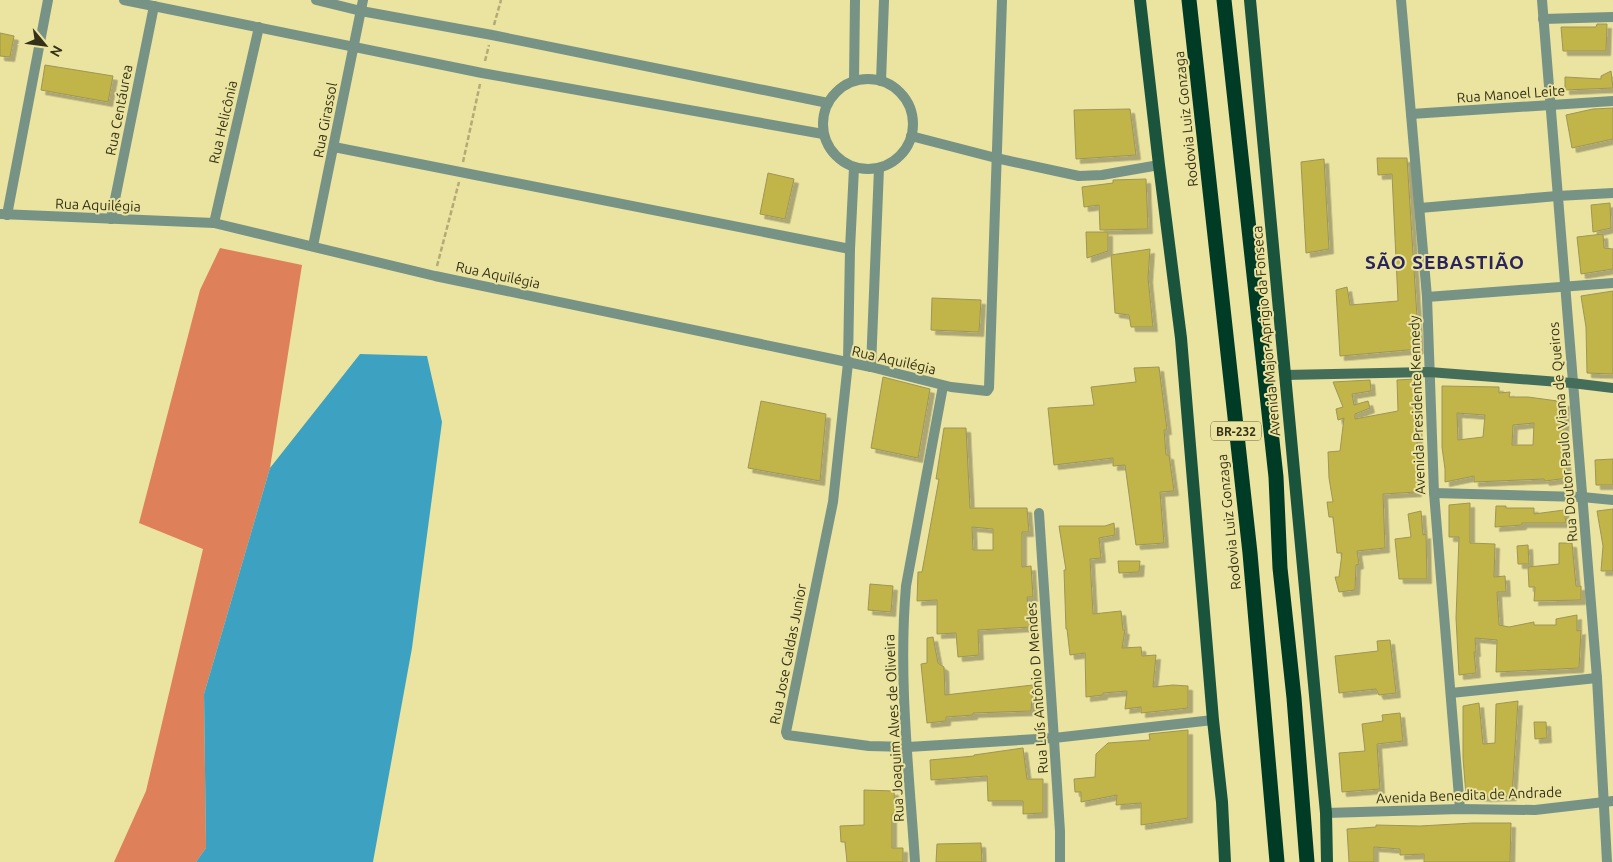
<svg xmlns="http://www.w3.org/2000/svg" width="1613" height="862" font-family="Ubuntu,sans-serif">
  <defs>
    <filter id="shadow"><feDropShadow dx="4.5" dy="4.5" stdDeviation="0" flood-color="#0004"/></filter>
  </defs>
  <rect width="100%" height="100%" fill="#ebe3a0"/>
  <polygon fill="#de805a" points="220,248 302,265 270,468 204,694 206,848 196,862 114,862 146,791 203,549 139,523 200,290"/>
  <polygon fill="#3da2c2" points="360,354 427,356 442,422 412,648 373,862 196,862 206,848 204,694 270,468"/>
  <g fill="#c1b449" stroke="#9d9656" fill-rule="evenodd" filter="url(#shadow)">
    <polygon points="1597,24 1607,24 1606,51 1563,51 1561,27 1596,27"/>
    <polygon points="0,33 14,36 10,57 0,56"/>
    <polygon points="45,65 113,76 108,102 41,90"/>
    <polygon points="1611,71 1613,88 1565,90 1565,77 1601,79 1601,76"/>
    <polygon points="1613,108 1613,139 1572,148 1566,115 1593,109"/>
    <polygon points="1130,109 1136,155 1076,159 1074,110"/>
    <polygon points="1377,158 1407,158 1419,349 1340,356 1336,290 1347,287 1350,305 1398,301 1392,174 1378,175"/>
    <polygon points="1324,159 1329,249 1306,253 1301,162"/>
    <polygon points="768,173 794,179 785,219 760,214"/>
    <polygon points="1146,179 1148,229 1100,230 1099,205 1084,207 1082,187 1113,183 1113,180"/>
    <polygon points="1610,203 1611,228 1593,232 1591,205"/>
    <polygon points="1086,232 1108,232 1108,251 1087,258"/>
    <polygon points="1603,234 1604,248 1613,249 1613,269 1581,274 1577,237"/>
    <polygon points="1150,249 1148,278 1153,327 1131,327 1129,315 1115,313 1111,255"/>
    <polygon points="1613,291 1613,374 1587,373 1586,327 1581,296"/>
    <polygon points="932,298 981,300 979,332 931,330"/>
    <polygon points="1159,367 1167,430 1164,430 1166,455 1169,455 1174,491 1160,492 1164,543 1136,545 1125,465 1113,466 1113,458 1054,465 1048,408 1094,405 1091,387 1136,382 1134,368"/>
    <polygon points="883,377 930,389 918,458 871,448"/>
    <polygon points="1415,379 1418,441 1417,441 1420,464 1417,465 1417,492 1383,494 1385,548 1357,551 1359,564 1356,565 1355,590 1339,592 1335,577 1339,577 1342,553 1337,553 1333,517 1329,517 1327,502 1333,502 1329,478 1328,452 1340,451 1344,418 1338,420 1336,409 1343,407 1333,382 1370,380 1371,391 1352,394 1354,405 1368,401 1370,408 1355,414 1355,419 1398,411 1397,380"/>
    <path d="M1442 386 1499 387V393L1510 392 1509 397H1528L1565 402 1564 432H1562L1568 478 1545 481 1544 479 1474 482V476L1445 482V469L1442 447ZM1457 413 1485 415 1483 437 1458 440ZM1534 423 1533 445H1512L1513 425Z"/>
    <polygon points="761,401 826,414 820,481 748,468"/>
    <path d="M944 428H966L970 508H1027L1029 532H1022V567L1031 566 1033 597H1027L1031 627 978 630 979 655 958 657 956 633 937 634V600L917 601 918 572H922L939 479H936ZM972 527 993 529V550H973Z"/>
    <polygon points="1613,459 1613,485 1596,485 1595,460"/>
    <polygon points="1470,503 1470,543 1495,544 1494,577 1505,576 1506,592 1497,592 1499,625 1509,627 1534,622 1534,625 1556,625 1556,619 1577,615 1577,631 1581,630 1579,668 1496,672 1497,640 1475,638 1476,652 1474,652 1476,673 1459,675 1456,618 1459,537 1449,537 1449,505"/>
    <polygon points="1496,506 1506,506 1506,508 1534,508 1534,514 1564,510 1566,523 1522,523 1522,525 1495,527"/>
    <polygon points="1613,509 1613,571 1601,571 1603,546 1597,511"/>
    <polygon points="1421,511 1423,535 1426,534 1427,579 1399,579 1395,539 1411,537 1408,514"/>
    <polygon points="1114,523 1115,535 1099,538 1101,558 1090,559 1093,614 1121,611 1123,630 1125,630 1122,648 1141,647 1142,656 1156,655 1153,687 1173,685 1188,686 1188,708 1141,713 1141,707 1125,709 1127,691 1103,693 1103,695 1086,697 1085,653 1070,655 1067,629 1066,629 1064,570 1066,570 1059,526 1105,526"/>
    <polygon points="1559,543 1572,543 1576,586 1581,586 1581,600 1534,601 1535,587 1529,587 1528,567 1559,564"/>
    <polygon points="1528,545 1529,564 1518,564 1517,546"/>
    <polygon points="1118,561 1140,561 1139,572 1119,573"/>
    <polygon points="870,584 893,586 891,612 868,610"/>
    <polygon points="933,637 938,663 944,667 945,695 1033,685 1031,711 973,713 973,715 946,717 946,721 927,723 921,664 927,663 927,638"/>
    <polygon points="1390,640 1396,693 1379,695 1376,689 1339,693 1335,656 1378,651 1377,641"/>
    <polygon points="1518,701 1512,796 1487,797 1466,795 1463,758 1463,706 1479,703 1483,744 1495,743 1496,704"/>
    <polygon points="1400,713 1403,741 1377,744 1380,789 1342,792 1339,753 1365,751 1362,724 1383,721 1382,715"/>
    <polygon points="1534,722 1546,722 1547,738 1535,739"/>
    <polygon points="1188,730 1188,818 1141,825 1141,803 1116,805 1117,795 1081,802 1081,792 1075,792 1074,779 1095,777 1096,754 1108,743 1150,740 1149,734"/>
    <polygon points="1023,748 1027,779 1043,779 1043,813 1023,814 1023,801 988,801 987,776 931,780 930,760 974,756 974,755"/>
    <polygon points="864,790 894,791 895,814 892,814 892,848 903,848 903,862 847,862 845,842 841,842 840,826 864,825"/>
    <polygon points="1473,823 1511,823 1510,862 1424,862 1424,854 1400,855 1400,849 1374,847 1374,862 1349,862 1347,829 1376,827 1376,825 1420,826"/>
    <polygon points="981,843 982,862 936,862 937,844"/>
  </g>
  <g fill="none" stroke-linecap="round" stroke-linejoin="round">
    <g stroke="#b2ab75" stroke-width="2.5" stroke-dasharray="5 2.5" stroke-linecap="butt">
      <polyline points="494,25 501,0"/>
      <polyline points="485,61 489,45"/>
      <polyline points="463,162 480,84"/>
      <polyline points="437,266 459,182"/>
    </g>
    <g stroke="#779385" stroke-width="10">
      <polyline points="124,0 482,73 823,134"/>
      <polyline points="316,0 361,11 492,35 828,103"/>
      <polyline points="1401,0 1427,297 1434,493 1460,809"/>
      <polyline points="1542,0 1597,678 1607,862"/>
      <polyline points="1543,19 1613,17"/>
      <circle cx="868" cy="124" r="45"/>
      <polyline points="854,81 855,0"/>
      <polyline points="881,81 884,0"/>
      <polyline points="1411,114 1613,101"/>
      <polyline points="911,136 996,158 1079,176 1102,175 1159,165"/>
      <polyline points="334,147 850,249"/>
      <polyline points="854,168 850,249 848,363 833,502 786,732 787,735 869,746 908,747 1054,738 1213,720"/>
      <polyline points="1420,208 1557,196 1613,193"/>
      <polyline points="0,214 214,223 435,276 871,367 951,387 987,391 989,388 1002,0"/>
      <polyline points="7,215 48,0"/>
      <polyline points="111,219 154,6"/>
      <polyline points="214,223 259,27"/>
      <polyline points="313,246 363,0"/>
      <polyline points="1427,297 1613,283"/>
      <polyline points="871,367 879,168"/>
      <polyline points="1434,493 1582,497 1613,500"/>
      <polyline points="1039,513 1060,831 1060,862"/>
      <polyline points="1451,693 1597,678"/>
      <polyline points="1326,813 1460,809 1535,810 1613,801"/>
      <path d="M915 862C909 770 898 678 906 586L943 386"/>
    </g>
    <polyline stroke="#446e5a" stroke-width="10" points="1285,375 1429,372 1572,383 1613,388"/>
    <g stroke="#1a543c" stroke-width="12">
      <polyline points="1140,0 1159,165 1181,338 1213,720 1222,802 1225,862"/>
      <polyline points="1250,0 1326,813 1327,862"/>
    </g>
    <g stroke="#003b26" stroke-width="15">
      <polyline points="1189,0 1250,553 1277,862"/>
      <polyline points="1224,0 1276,477 1280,568 1294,698 1307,862"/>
    </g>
  </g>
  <g text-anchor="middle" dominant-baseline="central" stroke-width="4" stroke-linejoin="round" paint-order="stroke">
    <rect fill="#ebe3a0" stroke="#6b663f" stroke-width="1" x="1211" y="421.5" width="50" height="19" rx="4"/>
    <g font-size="12" font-weight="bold" fill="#343116">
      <text x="1236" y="431">BR-232</text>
    </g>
    <g font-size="14" fill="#343116" stroke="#ebe3a0">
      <text transform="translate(1511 94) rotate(-4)">Rua Manoel Leite</text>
      <text transform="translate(119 110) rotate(-79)">Rua Centáurea</text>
      <text transform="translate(1186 119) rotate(-96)">Rodovia Luiz Gonzaga</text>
      <text transform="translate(325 120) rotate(-79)">Rua Girassol</text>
      <text transform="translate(223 122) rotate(-77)">Rua Helicônia</text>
      <text transform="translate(98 205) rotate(2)">Rua Aquilégia</text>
      <text transform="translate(498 275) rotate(12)">Rua Aquilégia</text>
      <text transform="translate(1266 331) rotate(-95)">Avenida Major Aprigio da Fonseca</text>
      <text transform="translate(894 360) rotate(13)">Rua Aquilégia</text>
      <text transform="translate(1417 405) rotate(-92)">Avenida Presidente Kennedy</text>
      <text transform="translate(1563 432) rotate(-95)">Rua Doutor Paulo Viana de Queiros</text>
      <text transform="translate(1229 522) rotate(-96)">Rodovia Luiz Gonzaga</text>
      <text transform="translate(788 654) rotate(-79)">Rua Jose Caldas Junior</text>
      <text transform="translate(1037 688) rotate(-94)">Rua Luís Antônio D Mendes</text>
      <text transform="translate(894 728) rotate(-93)">Rua Joaquim Alves de Oliveira</text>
      <text transform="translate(1469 795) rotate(-2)">Avenida Benedita de Andrade</text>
    </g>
    <g font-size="19" font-weight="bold" letter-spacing="1" fill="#29245e" stroke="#ebe3a0">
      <text x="1445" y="262">SÃO SEBASTIÃO</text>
    </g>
  </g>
  <g transform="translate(45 45) rotate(119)" stroke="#ebe3a0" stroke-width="4" paint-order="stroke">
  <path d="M0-4L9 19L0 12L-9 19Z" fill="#343116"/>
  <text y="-8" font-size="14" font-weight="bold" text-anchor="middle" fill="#343116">N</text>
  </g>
</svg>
